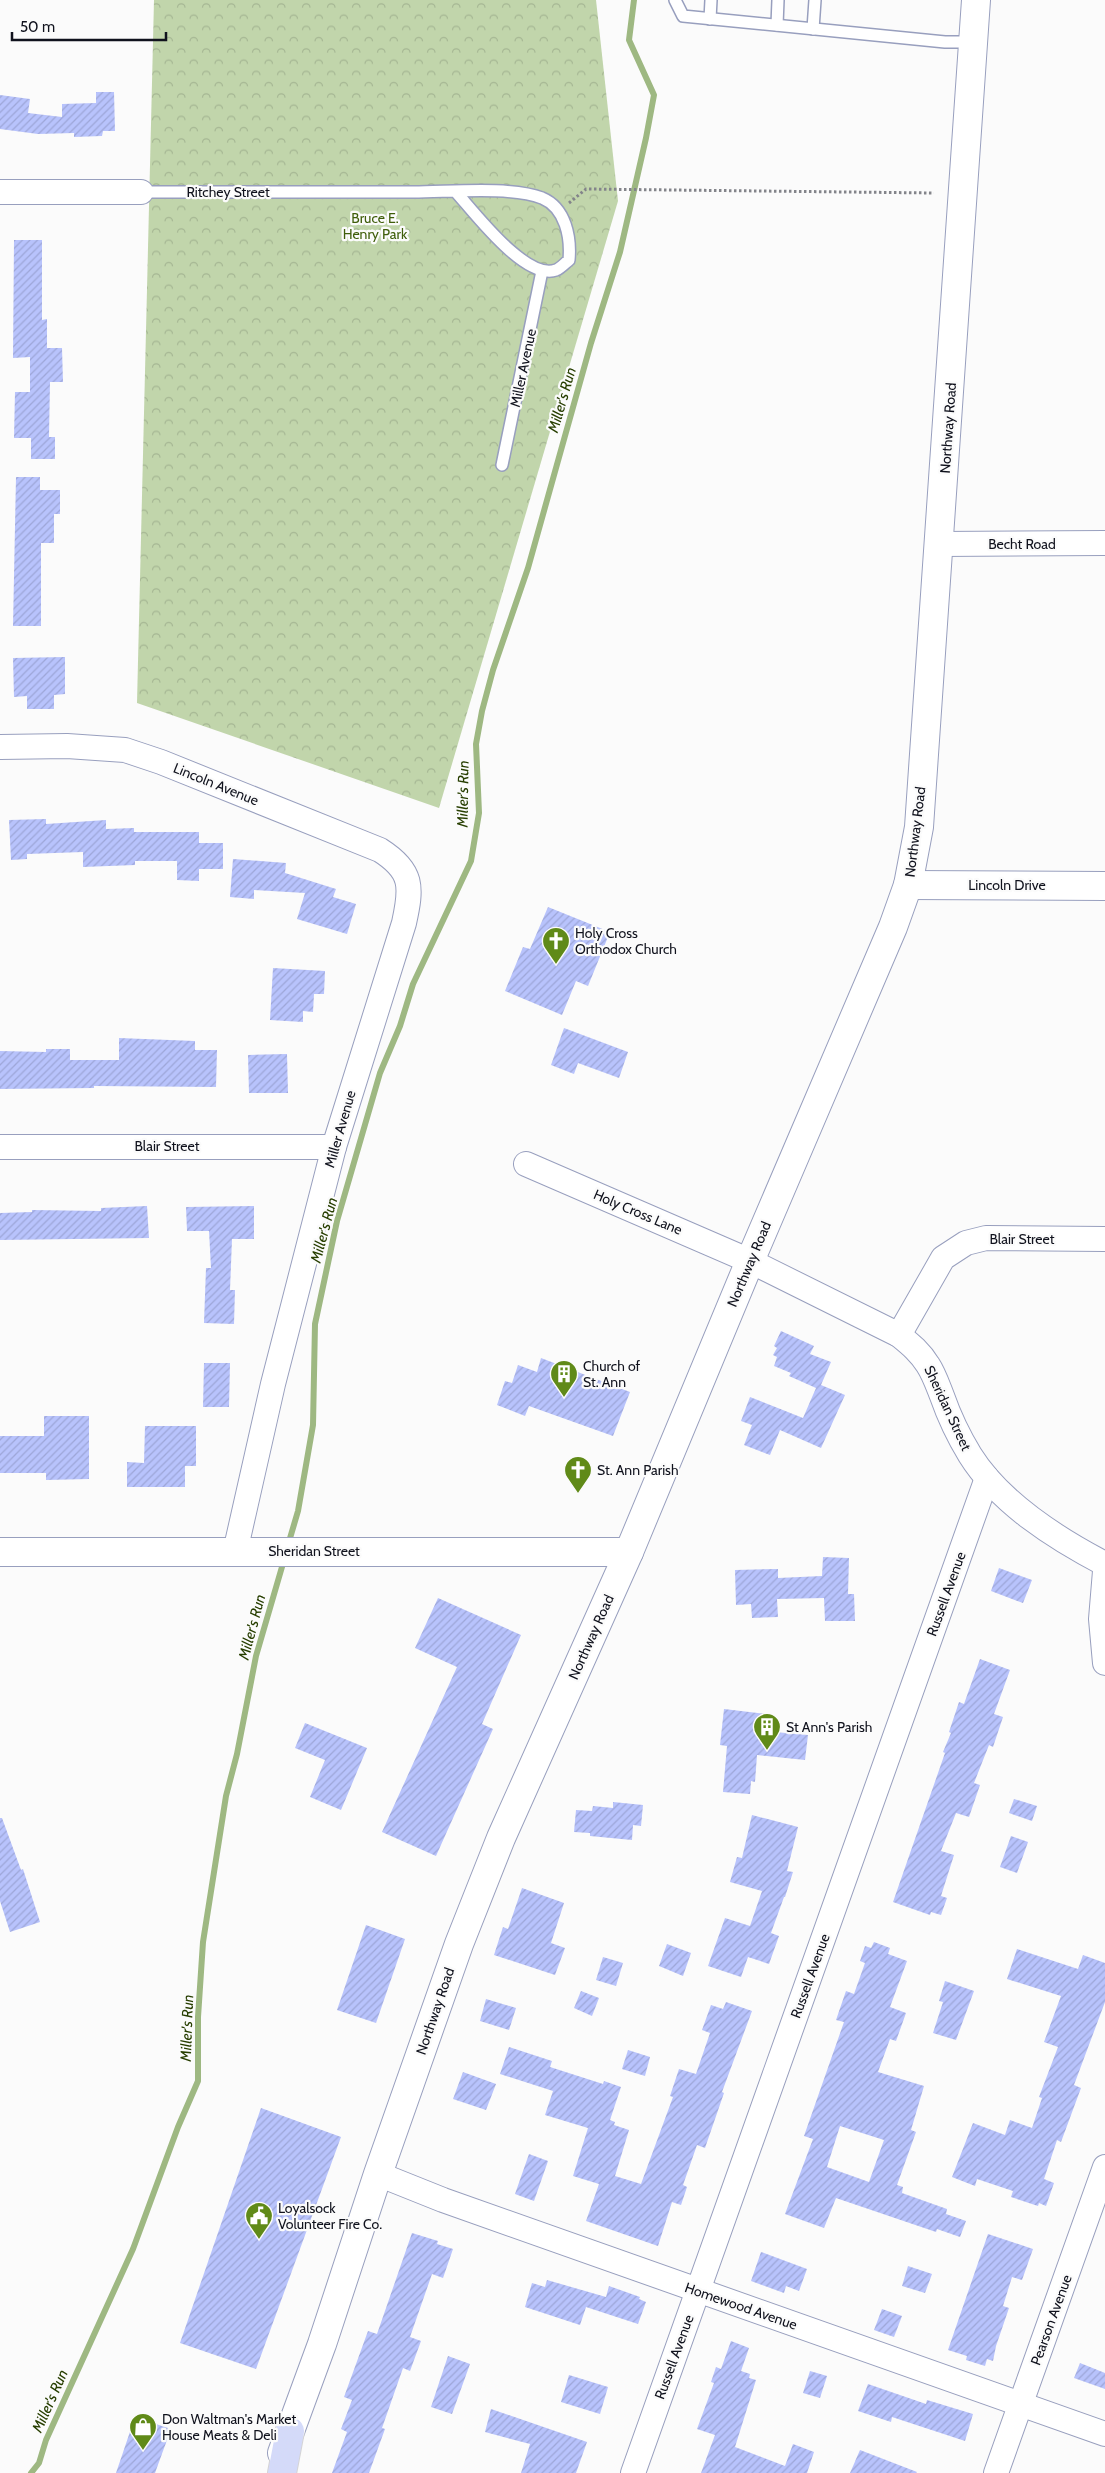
<svg xmlns="http://www.w3.org/2000/svg" width="1105" height="2473" font-family="Cabin,sans-serif">
  <defs>
    <pattern id="park-crowns" width="20" height="18" patternUnits="userSpaceOnUse" patternTransform="scale(1.25)"><rect width="20" height="18" fill="#c1d5ab"/><path d="M2 6a3 3 0 1 1 6 0M12 15a3 3 0 1 1 6 0" fill="none" stroke="#a5b693"/></pattern>
    <pattern id="building-hatch" width="6" height="6" patternUnits="userSpaceOnUse" patternTransform="scale(1.25)"><rect width="6" height="6" fill="#b8c3fc"/><path d="M-1 1l2-2M0 6l6-6M5 7l2-2" fill="none" stroke="#9da6d8"/></pattern>
  </defs>
  <rect width="100%" height="100%" fill="#fbfbfb"/>
  <polygon fill="url(#park-crowns)" points="154,0 596,0 618,201 439,808 137,703"/>
  <g fill="none" stroke-linecap="round" stroke-linejoin="round">
    <g stroke="#9eb882" stroke-width="6">
      <polyline points="288,1545 298,1511 313,1425 315,1324 337,1221 380,1073 400,1026 413,984 471,861 479,813 476,744 482,711 493,670 528,568 591,343 620,252 646,138 654,95 629,40 634,0"/>
      <polyline points="31,2473 39,2463 46,2440 133,2249 178,2127 198,2081 198,2017 203,1942 226,1796 237,1754 256,1656 284,1560"/>
    </g>
  </g>
  <g fill="url(#building-hatch)" fill-rule="evenodd">
    <polygon points="96,92 114,92 115,131 103,131 102,136 74,137 74,133 38,134 0,129 0,95 30,99 28,113 62,117 62,104 96,103"/>
    <polygon points="14,240 42,240 42,320 47,319 47,348 62,348 63,382 50,382 49,437 55,437 55,459 31,459 31,438 14,438 15,392 30,392 30,357 13,358"/>
    <polygon points="16,477 40,477 40,490 60,490 60,514 54,514 54,543 41,543 41,626 13,626"/>
    <polygon points="65,657 65,694 54,695 54,709 27,709 27,696 14,697 13,658"/>
    <polygon points="46,819 46,824 106,820 106,829 134,828 134,832 199,832 199,843 223,843 223,869 199,869 199,881 177,880 177,861 135,861 135,865 83,867 83,852 27,854 27,859 11,860 9,820"/>
    <polygon points="233,859 286,863 285,873 336,889 333,897 356,904 347,934 297,919 305,893 254,890 254,899 230,897"/>
    <polygon points="548,907 610,932 588,986 576,981 562,1015 505,991 523,947 530,949"/>
    <polygon points="273,968 325,971 324,994 314,994 313,1012 303,1011 303,1022 270,1020"/>
    <polygon points="564,1028 628,1052 619,1078 578,1063 574,1074 551,1065"/>
    <polygon points="119,1038 195,1041 195,1050 217,1050 216,1087 94,1086 94,1088 0,1089 0,1051 46,1052 46,1049 70,1049 70,1060 119,1060"/>
    <polygon points="287,1054 288,1093 249,1093 248,1055"/>
    <polygon points="147,1206 149,1238 0,1240 0,1213 32,1212 32,1210 101,1211 101,1208"/>
    <polygon points="254,1206 254,1239 232,1239 230,1290 235,1290 234,1324 204,1323 206,1268 211,1268 209,1231 187,1231 186,1207"/>
    <polygon points="781,1331 814,1346 810,1354 831,1362 821,1385 845,1395 821,1448 780,1430 770,1455 744,1445 752,1425 741,1421 750,1397 803,1418 816,1388 789,1376 791,1373 774,1366 777,1357 773,1355 777,1348 774,1346"/>
    <polygon points="541,1358 630,1392 613,1436 529,1406 525,1416 497,1405 505,1381 512,1383 518,1365 537,1372"/>
    <polygon points="204,1363 230,1363 229,1407 203,1407"/>
    <polygon points="44,1416 89,1416 89,1479 46,1480 46,1473 0,1473 0,1436 44,1436"/>
    <polygon points="145,1426 196,1426 196,1466 185,1466 185,1487 127,1487 127,1462 144,1463"/>
    <polygon points="823,1557 849,1558 848,1594 854,1594 855,1621 825,1621 824,1598 777,1599 778,1617 752,1618 751,1604 736,1605 735,1570 778,1569 778,1578 822,1576"/>
    <polygon points="999,1568 1032,1580 1023,1603 991,1591"/>
    <polygon points="438,1598 521,1635 482,1724 493,1729 436,1856 382,1832 457,1667 415,1648"/>
    <polygon points="980,1659 1010,1670 994,1714 1003,1717 993,1747 989,1745 974,1783 980,1785 969,1817 956,1813 941,1851 954,1855 941,1896 947,1898 941,1915 931,1912 930,1915 893,1902 945,1753 943,1752 951,1733 949,1732 959,1702 964,1704"/>
    <polygon points="724,1709 766,1714 764,1731 808,1735 805,1760 757,1755 755,1782 751,1781 750,1794 723,1792 727,1746 720,1745"/>
    <polygon points="305,1723 367,1748 341,1810 310,1797 325,1760 295,1748"/>
    <polygon points="1014,1799 1037,1806 1032,1821 1009,1813"/>
    <polygon points="613,1802 643,1805 641,1826 633,1825 632,1840 590,1836 590,1833 574,1832 576,1810 592,1811 593,1806 613,1808"/>
    <polygon points="752,1815 798,1827 787,1871 793,1872 785,1897 784,1897 771,1933 779,1936 769,1964 748,1957 741,1977 708,1966 725,1918 750,1926 762,1891 730,1882 737,1857 742,1858"/>
    <polygon points="0,1818 2,1818 21,1870 23,1869 40,1922 10,1932 0,1901"/>
    <polygon points="1011,1836 1028,1842 1017,1873 1000,1867"/>
    <polygon points="522,1888 564,1903 551,1943 565,1948 555,1975 494,1955 503,1927 508,1929"/>
    <polygon points="366,1925 405,1939 376,2023 337,2010"/>
    <path d="M874 1942 890 1948 888 1954 907 1961 890 2007 906 2013 896 2041 890 2039 878 2072 924 2086 911 2130 916 2132 897 2185 903 2187 902 2193 947 2209 946 2214 966 2221 960 2237 937 2229 936 2232 836 2198 824 2228 785 2214 813 2139 804 2136 844 2022 836 2020 846 1991 854 1994 865 1963 860 1961 865 1946 871 1948ZM840 2126 884 2140 869 2182 827 2167Z"/>
    <polygon points="667,1944 691,1953 683,1976 659,1966"/>
    <polygon points="1017,1949 1078,1969 1083,1955 1105,1963 1105,2002 1074,2085 1081,2088 1061,2142 1057,2140 1044,2179 1054,2183 1046,2206 1039,2203 1038,2206 1011,2197 1013,2191 977,2179 975,2186 952,2177 973,2123 1005,2135 1010,2120 1032,2128 1042,2098 1039,2097 1058,2047 1044,2042 1061,1996 1007,1979"/>
    <polygon points="603,1957 623,1963 616,1986 596,1980"/>
    <polygon points="945,1981 974,1991 956,2040 933,2033 943,2002 939,2001"/>
    <polygon points="581,1991 599,1998 592,2016 574,2008"/>
    <polygon points="486,1999 516,2008 509,2030 480,2021"/>
    <polygon points="726,2002 752,2011 722,2092 724,2093 705,2148 697,2145 683,2185 687,2187 681,2205 672,2202 658,2246 586,2221 599,2184 573,2176 588,2128 545,2115 553,2091 500,2074 509,2047 552,2061 550,2067 603,2084 604,2081 621,2087 610,2120 615,2122 614,2125 629,2130 615,2176 641,2184 673,2097 670,2096 679,2069 696,2074 710,2033 702,2030 711,2005 723,2009"/>
    <polygon points="628,2050 650,2057 645,2076 622,2069"/>
    <polygon points="463,2072 496,2084 486,2110 453,2099"/>
    <polygon points="261,2108 341,2137 256,2369 180,2343"/>
    <polygon points="529,2154 548,2161 534,2201 515,2194"/>
    <polygon points="412,2233 438,2241 437,2244 453,2249 443,2278 432,2274 410,2337 421,2341 410,2371 403,2368 382,2428 385,2429 369,2473 332,2473 347,2432 341,2429 352,2400 344,2397 368,2331 377,2334"/>
    <polygon points="988,2234 1033,2249 1022,2280 1012,2277 1003,2306 1009,2308 996,2346 993,2361 987,2359 985,2366 966,2360 967,2356 948,2350"/>
    <polygon points="761,2252 807,2269 799,2291 786,2286 784,2293 751,2281"/>
    <polygon points="908,2266 932,2274 925,2293 902,2286"/>
    <polygon points="547,2280 606,2297 609,2286 640,2297 639,2299 646,2302 638,2324 586,2307 580,2325 525,2307 532,2283 545,2287"/>
    <polygon points="882,2309 902,2316 894,2337 874,2330"/>
    <polygon points="731,2341 749,2348 741,2371 750,2374 749,2378 756,2380 735,2447 785,2466 793,2444 814,2452 807,2473 701,2473 715,2435 697,2429 714,2383 711,2382 716,2367 721,2369"/>
    <polygon points="448,2356 470,2364 452,2414 431,2407"/>
    <polygon points="1080,2363 1105,2373 1105,2389 1074,2378"/>
    <polygon points="810,2371 827,2376 820,2398 803,2393"/>
    <polygon points="569,2375 608,2387 600,2414 561,2402"/>
    <polygon points="868,2384 926,2404 927,2400 973,2414 965,2441 892,2417 891,2422 858,2411"/>
    <polygon points="491,2409 587,2442 576,2473 521,2473 530,2444 485,2432"/>
    <polygon points="135,2417 171,2429 155,2473 116,2473"/>
    <polygon points="860,2450 917,2472 916,2473 850,2473"/>
  </g>
  <g fill="none" stroke-linecap="round" stroke-linejoin="round">
    <defs>
      <g id="service">
        <polyline points="675,0 683,16 945,42 973,42"/>
        <polyline points="710,19 711,0"/>
        <polyline points="777,25 778,0"/>
        <polyline points="813,29 815,0"/>
        <path d="M141 192C232 192 323 192 414 192 450 192 510 186 542 198 566 208 571 238 569 260 565 263 561 268 556 270 526 281 474 212 456 192"/>
        <polyline points="502,465 542,271"/>
      </g>
      <g id="minor">
        <polyline points="0,192 141,192"/>
        <polyline points="940,544 1105,543"/>
        <path d="M0 747 67 746 125 750 161 762 380 850C413 871 412 887 404 923L334 1147 273 1384 235 1552"/>
        <polyline points="0,1147 334,1147"/>
        <path d="M526 1164 750 1261 899 1335C910 1344 920 1352 928 1365 934 1374 938 1386 942 1396 949 1416 959 1437 970 1455 1000 1503 1055 1538 1105 1564"/>
        <polyline points="899,1335 943,1258 966,1243 986,1238 1105,1239"/>
        <polyline points="1105,1571 1101,1619 1105,1663"/>
        <polyline points="378,2174 443,2200 1105,2434"/>
        <polyline points="633,2473 987,1478"/>
        <polyline points="996,2473 1105,2167"/>
      </g>
      <g id="tertiary">
        <polyline points="908,885 1105,886"/>
        <polyline points="0,1552 629,1552"/>
        <polyline points="282,2453 322,2344 378,2174 459,1944 501,1838 629,1552 750,1261 893,927 908,885 919,827 976,0"/>
      </g>
      <polyline id="primary" points="282,2473 290,2431"/>
    </defs>
    <use href="#service" stroke="#989fbe" stroke-width="14"/>
    <use href="#minor" stroke="#989fbe" stroke-width="26"/>
    <use href="#tertiary" stroke="#989fbe" stroke-width="30"/>
    <use href="#primary" stroke="#d4d4d6" stroke-width="30"/>
    <polyline stroke="#83848a" stroke-width="3" stroke-dasharray="2.5 2.5" stroke-linecap="butt" points="569,203 586,189 934,193"/>
    <use href="#service" stroke="#fff" stroke-width="11"/>
    <use href="#minor" stroke="#fff" stroke-width="24"/>
    <use href="#tertiary" stroke="#fff" stroke-width="28"/>
    <use href="#primary" stroke="#d4daf9" stroke-width="28"/>
  </g>
  <defs>
    <symbol id="church-pin" viewBox="-11 -11 22 30"><path d="M0 17L-7.5 6A9.5 9.5 0 1 1 7.5 6Z" fill="#608a18" stroke="#fbfbfb"/><path d="M-1.2-6h2.4v3.5h3.3v2.4h-3.3V6h-2.4V-.1h-3.3v-2.4h3.3Z" fill="#fff"/></symbol>
    <symbol id="building-pin" viewBox="-11 -11 22 30"><path d="M0 17L-7.5 6A9.5 9.5 0 1 1 7.5 6Z" fill="#608a18" stroke="#fbfbfb"/><path d="M-4-6H4V6H1V3H-1V6H-4ZM-2.5-4.3h1.7v1.8h-1.7ZM.8-4.3h1.7v1.8H.8ZM-2.5-1h1.7V.8h-1.7ZM.8-1h1.7V.8H.8Z" fill="#fff"/></symbol>
    <symbol id="civic-pin" viewBox="-11 -11 22 30"><path d="M0 17L-7.5 6A9.5 9.5 0 1 1 7.5 6Z" fill="#608a18" stroke="#fbfbfb"/><path d="M-.6-6.5H3V-4.5H.6V-3L4-1V1h2V6H-6V1h2V-1L-.6-3ZM-1.2 2.5V6h2.4V2.5Z" fill="#fff"/></symbol>
    <symbol id="shop-pin" viewBox="-11 -11 22 30"><path d="M0 17L-7.5 6A9.5 9.5 0 1 1 7.5 6Z" fill="#608a18" stroke="#fbfbfb"/><path d="M-5-2.5h2.3a2.7 3.5 0 0 1 5.4 0H5L5.5 6h-11ZM-1.5-2.5h3a1.5 2.3 0 0 0-3 0Z" fill="#fff"/></symbol>
  </defs>
  <g fill-rule="evenodd">
    <use href="#church-pin" x="540" y="925" width="32" height="43"/>
    <use href="#building-pin" x="548" y="1358" width="32" height="43"/>
    <use href="#church-pin" x="562" y="1454" width="32" height="43"/>
    <use href="#building-pin" x="751" y="1711" width="32" height="43"/>
    <use href="#civic-pin" x="243" y="2200" width="32" height="43"/>
    <use href="#shop-pin" x="127" y="2411" width="32" height="43"/>
  </g>
  <g text-anchor="middle" dominant-baseline="central" stroke-width="4.5" stroke-linejoin="round" paint-order="stroke">
    <g font-size="14" fill="#10121d" stroke="#fbfbfb">
      <text x="228" y="192">Ritchey Street</text>
      <text transform="translate(523 368) rotate(-78)">Miller Avenue</text>
      <text transform="translate(948 428) rotate(-86)">Northway Road</text>
      <text x="1022" y="544">Becht Road</text>
      <text transform="translate(216 784) rotate(22)">Lincoln Avenue</text>
      <text transform="translate(915 832) rotate(-83)">Northway Road</text>
      <text x="1007" y="885">Lincoln Drive</text>
      <text transform="translate(340 1129) rotate(-74)">Miller Avenue</text>
      <text x="167" y="1146">Blair Street</text>
      <text transform="translate(638 1212) rotate(23)">Holy Cross Lane</text>
      <text x="1022" y="1239">Blair Street</text>
      <text transform="translate(749 1264) rotate(-67)">Northway Road</text>
      <text transform="translate(948 1408) rotate(65)">Sheridan Street</text>
      <text x="314" y="1551">Sheridan Street</text>
      <text transform="translate(946 1594) rotate(-70)">Russell Avenue</text>
      <text transform="translate(591 1637) rotate(-66)">Northway Road</text>
      <text transform="translate(810 1976) rotate(-70)">Russell Avenue</text>
      <text transform="translate(435 2011) rotate(-71)">Northway Road</text>
      <text transform="translate(741 2306) rotate(19)">Homewood Avenue</text>
      <text transform="translate(1051 2320) rotate(-70)">Pearson Avenue</text>
      <text transform="translate(674 2357) rotate(-70)">Russell Avenue</text>
    </g>
    <g font-size="14" fill="#3f5e0a" stroke="#fbfbfb">
      <text x="375" y="218">Bruce E.<tspan x="375" dy="16">Henry Park</tspan></text>
    </g>
    <g font-size="14" fill="#10121d" stroke="#fbfbfb" text-anchor="start">
      <text x="575" y="933">Holy Cross<tspan x="575" dy="16">Orthodox Church</tspan></text>
      <text x="583" y="1366">Church of<tspan x="583" dy="16">St. Ann</tspan></text>
      <text x="597" y="1470">St. Ann Parish</text>
      <text x="786" y="1727">St Ann's Parish</text>
      <text x="278" y="2208">Loyalsock<tspan x="278" dy="16">Volunteer Fire Co.</tspan></text>
      <text x="162" y="2419">Don Waltman's Market<tspan x="162" dy="16">House Meats &amp; Deli</tspan></text>
    </g>
    <g font-size="15" font-style="italic" fill="#273e00" stroke="#fbfbfb">
      <text transform="translate(562 400) rotate(-74)">Miller's Run</text>
      <text transform="translate(463 794) rotate(-89)">Miller's Run</text>
      <text transform="translate(324 1230) rotate(-75)">Miller's Run</text>
      <text transform="translate(252 1627) rotate(-75)">Miller's Run</text>
      <text transform="translate(187 2028) rotate(-88)">Miller's Run</text>
      <text transform="translate(50 2401) rotate(-66)">Miller's Run</text>
    </g>
  </g>
  <path d="M12 32v8h154v-8" fill="none" stroke="#10121d" stroke-width="2.5"/>
  <text x="20" y="32" font-size="15" fill="#10121d" stroke="#fbfbfb" stroke-width="4" paint-order="stroke">50 m</text>
</svg>
